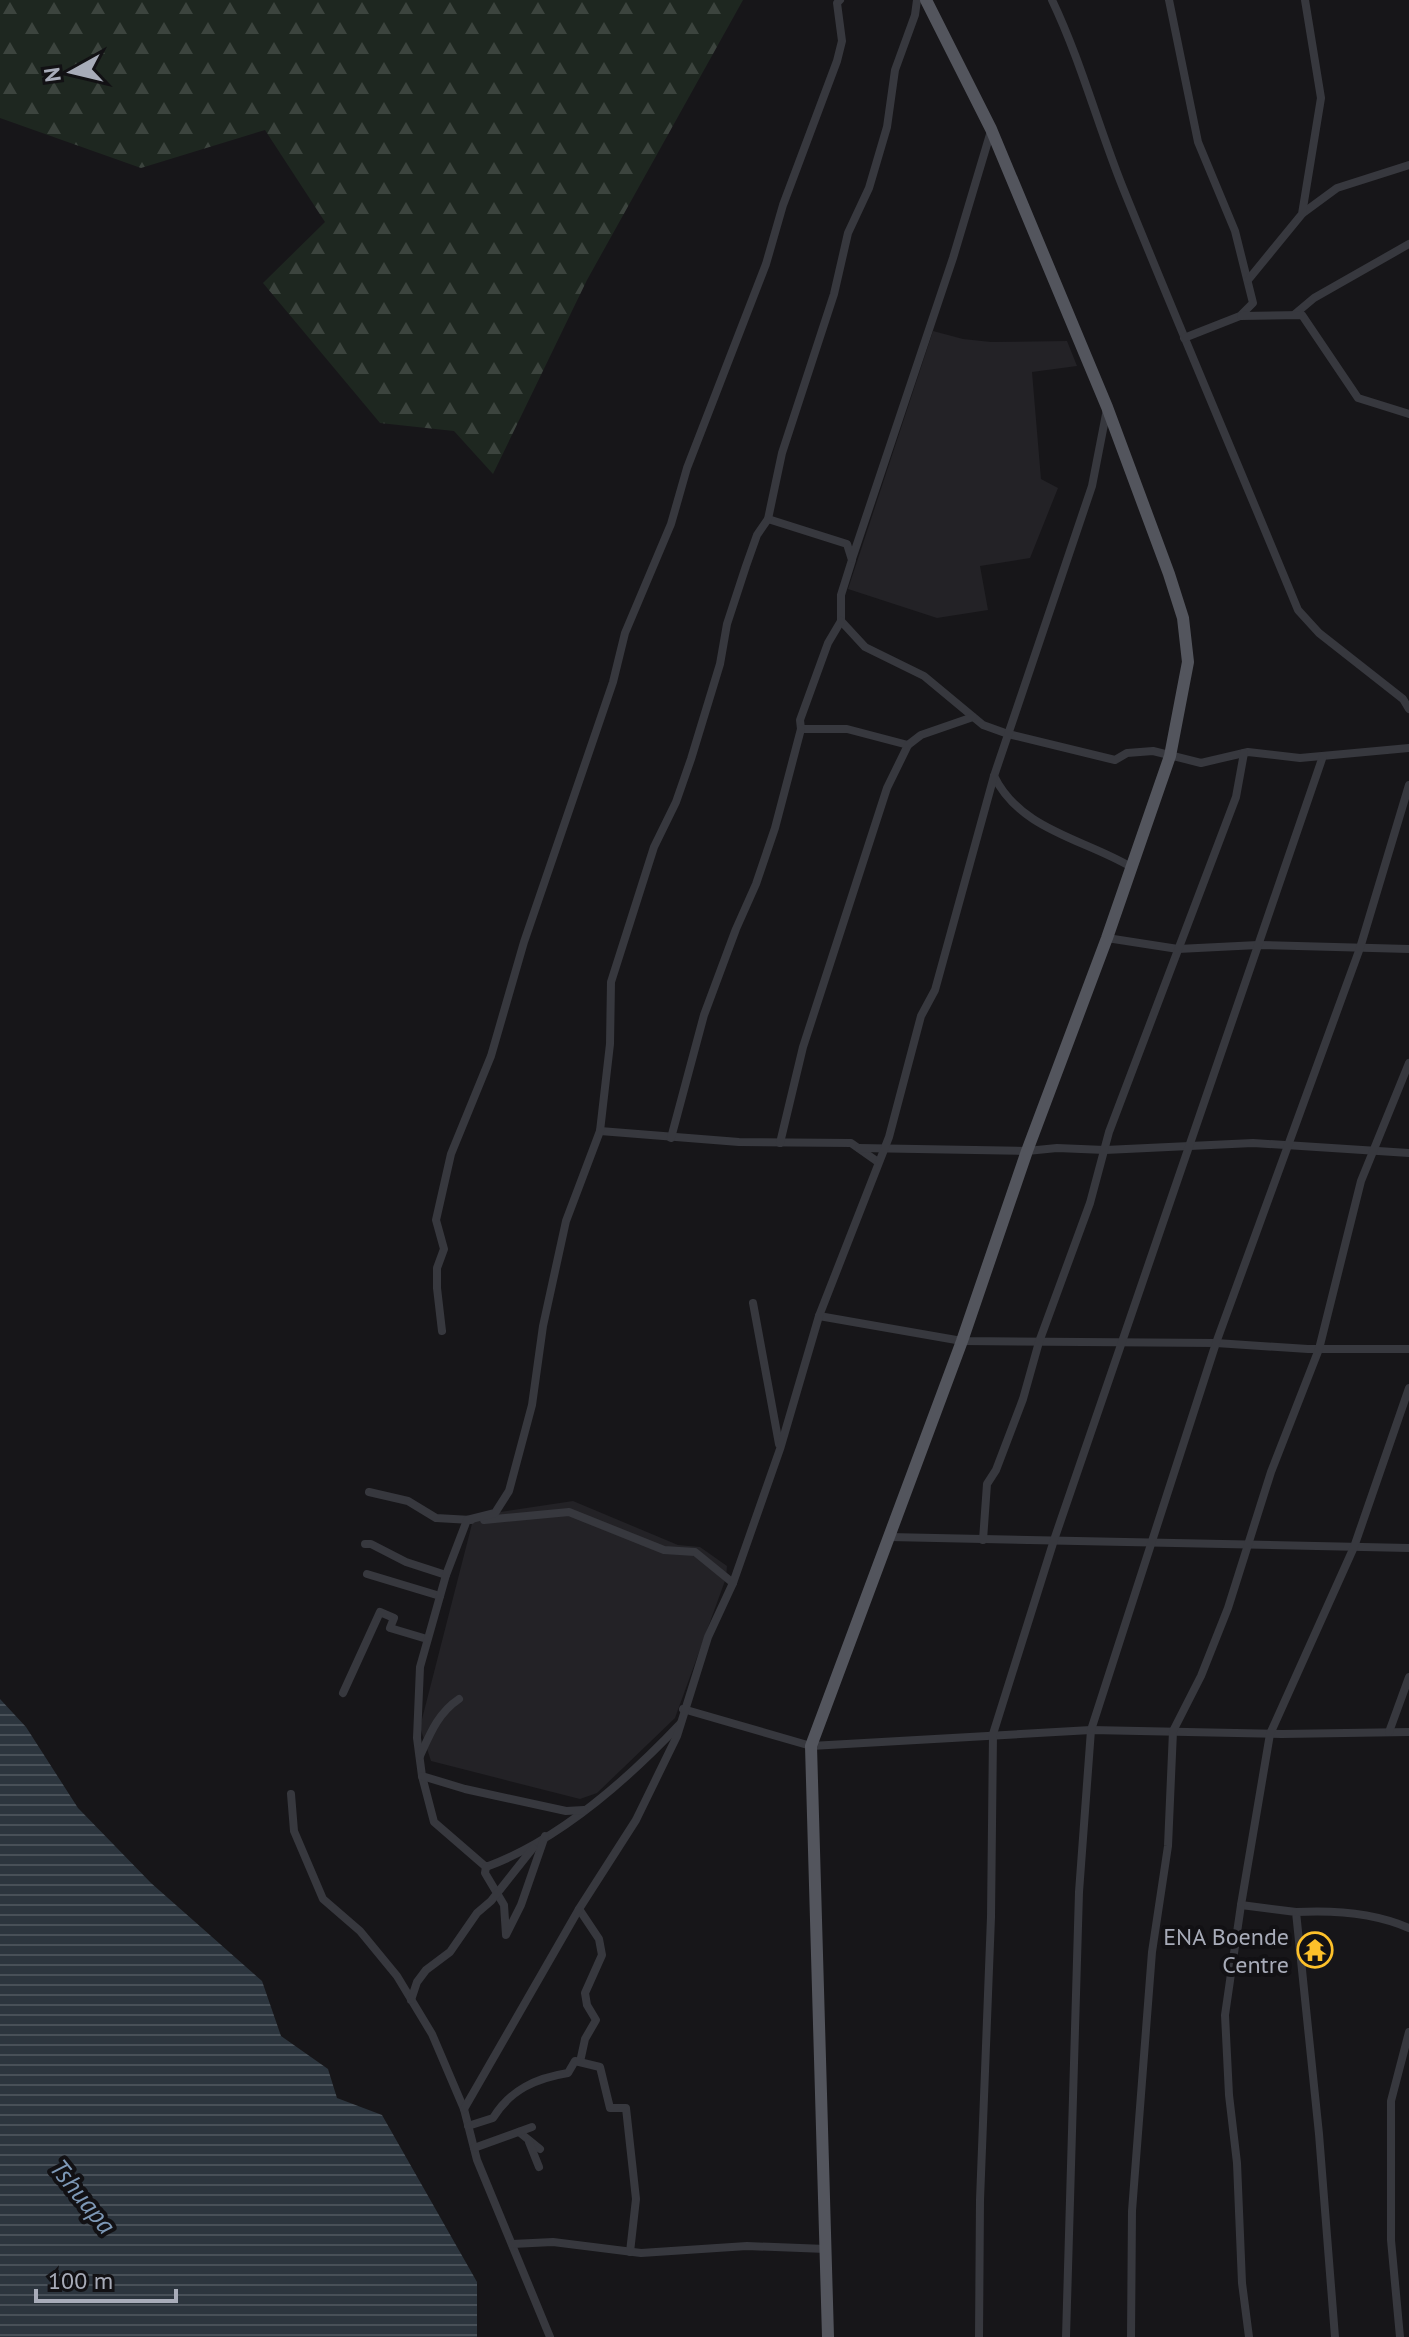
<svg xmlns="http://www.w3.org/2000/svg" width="1409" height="2337" font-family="'PT Sans',sans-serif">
  <defs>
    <pattern id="forest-firs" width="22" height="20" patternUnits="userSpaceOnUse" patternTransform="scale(2)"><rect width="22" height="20" fill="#1e2720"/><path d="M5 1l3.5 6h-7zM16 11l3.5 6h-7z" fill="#3c443e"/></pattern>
    <pattern id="water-rules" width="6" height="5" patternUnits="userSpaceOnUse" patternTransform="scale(2)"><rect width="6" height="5" fill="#2c353e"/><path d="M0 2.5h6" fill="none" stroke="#485058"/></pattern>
  </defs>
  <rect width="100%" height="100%" fill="#171619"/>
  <g fill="#232226">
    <polygon points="933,331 963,339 991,342 1067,341 1077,366 1032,372 1041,479 1058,488 1030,558 980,566 988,610 937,618 848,589"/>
    <polygon points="573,1501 678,1545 700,1547 727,1566 726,1578 675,1718 597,1793 580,1799 431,1761 420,1727 474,1516"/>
  </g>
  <polygon fill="url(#forest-firs)" points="0,0 743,0 587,280 493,474 454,431 380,423 263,283 325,222 265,130 141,168 0,118"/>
  <polygon fill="url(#water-rules)" points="0,1699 26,1727 78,1808 151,1883 262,1981 281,2036 328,2069 337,2098 382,2115 477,2282 477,2337 0,2337"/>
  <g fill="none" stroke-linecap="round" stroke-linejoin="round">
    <g stroke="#37383e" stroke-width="8">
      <path d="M1052 0C1081 61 1098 126 1123 188 1180 329 1240 469 1298 610L1319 633 1403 699 1409 709"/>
      <polyline points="1169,0 1198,142 1235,231 1253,303 1240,316 1184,338"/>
      <polyline points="1303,213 1337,188 1409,165"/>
      <polyline points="1248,280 1302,214 1321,98 1305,0"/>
      <polyline points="1295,314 1314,298 1409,244"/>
      <polyline points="1241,316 1302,315 1358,398 1409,414"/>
      <polyline points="768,519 847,544 852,560 841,595 841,621 865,647 924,676 983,725 1008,734 1115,760 1127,753 1153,751 1201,763 1248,752 1300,758 1409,748"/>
      <polyline points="852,559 953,258 991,131"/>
      <polyline points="841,621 828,643 800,720 801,729 847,729 908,745"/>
      <path d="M994 776C1020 830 1084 839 1131 867"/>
      <polyline points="1107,938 1178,949 1258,945 1409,949"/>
      <polyline points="600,1131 739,1142 851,1143 878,1162"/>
      <polyline points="671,1138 704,1015 736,929 756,884 775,828 801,729"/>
      <polyline points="780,1143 803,1047 887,788 908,745 921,735 973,717"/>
      <polyline points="859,1148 1027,1151 1057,1148 1105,1150 1253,1143 1409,1153"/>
      <polyline points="753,1303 779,1444"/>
      <polyline points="819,1316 962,1341 1216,1343 1308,1349 1409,1349"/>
      <polyline points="442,1331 437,1288 437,1268 444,1249 436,1220 451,1154 491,1056 524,942 613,682 625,633 671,524 687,468 766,264 783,205 837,61 842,41 837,3 840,0"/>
      <polyline points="369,1492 408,1501 436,1518 471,1520"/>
      <polyline points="484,1520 569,1512 664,1550 695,1552 733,1583"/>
      <polyline points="889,1537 1409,1548"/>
      <polyline points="983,1540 987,1484 996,1470 1023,1399 1039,1342 1090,1203 1109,1132 1236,797 1244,753"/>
      <polyline points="365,1544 371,1544 406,1562 446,1575"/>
      <polyline points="367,1574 440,1596"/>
      <polyline points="343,1693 380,1612 394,1618 390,1628 427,1639"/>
      <polyline points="683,1709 811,1746 1091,1730 1282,1734 1409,1732"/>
      <path d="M680 1724C627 1780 560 1840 486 1867L434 1822 422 1776 417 1738 420 1667 446 1575 467 1520 495 1513 509 1491 532 1405 543 1326 566 1221 600 1131 610 1044 611 982 654 847 676 802 691 759 720 664 727 624 746 566 757 535 768 519 782 453 834 294 848 233 869 188 887 127 895 70 915 15 917 0"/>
      <polyline points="1389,1732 1409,1677"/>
      <path d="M420 1756C430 1734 438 1713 459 1699"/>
      <polyline points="422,1776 465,1789 566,1811 584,1810"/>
      <polyline points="291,1794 294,1831 323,1899 360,1931 397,1976 432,2034 464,2109 477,2160 550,2337"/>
      <polyline points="486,1867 485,1873 504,1905 506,1935 521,1905 545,1836"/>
      <polyline points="1241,1905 1296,1912 1319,2134 1335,2337"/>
      <polyline points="579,1909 599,1939 602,1955 585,1993 587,2005 596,2020 585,2039 580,2062"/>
      <path d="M1296 1912C1333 1910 1375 1913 1409 1928"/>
      <polyline points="411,2000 417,1982 426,1970 450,1952 477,1913 491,1901 533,1848"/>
      <polyline points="464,2109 579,1909 636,1820 677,1736 708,1637 733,1583 780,1449 819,1316 889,1137 921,1016 935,990 994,776 1092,486 1107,409"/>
      <path d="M468 2126 493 2118C510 2090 536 2078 568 2073L575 2061 600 2067 610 2108H626L636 2199 630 2252"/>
      <polyline points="519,2132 540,2149"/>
      <polyline points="529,2142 539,2167"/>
      <polyline points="474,2148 532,2127"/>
      <polyline points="512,2244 553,2242 641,2253 747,2246 826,2249"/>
      <polyline points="979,2337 980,2200 991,1917 993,1734 1054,1540 1323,756"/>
      <polyline points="1066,2337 1079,1892 1091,1730 1216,1343 1360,948 1409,785"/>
      <polyline points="1131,2337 1132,2211 1152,1952 1168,1846 1173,1731 1201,1676 1228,1608 1271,1472 1319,1349 1361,1181 1409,1063"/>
      <polyline points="1249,2337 1242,2283 1237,2163 1229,2095 1225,2015 1241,1905 1270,1734 1354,1547 1409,1388"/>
      <polyline points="1400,2337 1391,2240 1391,2101 1409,2032"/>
    </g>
    <polyline stroke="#53555d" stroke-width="12" points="828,2337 811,1746 962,1341 1027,1151 1107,938 1170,756 1188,662 1183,618 1169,574 1107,407 991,129 926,0"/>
  </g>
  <defs>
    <symbol id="temple-ring" viewBox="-11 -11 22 22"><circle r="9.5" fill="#121114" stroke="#fdc12a" stroke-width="1.5"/><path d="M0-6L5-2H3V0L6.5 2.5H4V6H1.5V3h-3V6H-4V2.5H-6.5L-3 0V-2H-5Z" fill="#fdc12a"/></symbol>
  </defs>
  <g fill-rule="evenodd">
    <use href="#temple-ring" x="1295" y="1930" width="40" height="40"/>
  </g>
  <g text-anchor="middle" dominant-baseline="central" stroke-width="8" stroke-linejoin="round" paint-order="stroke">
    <g font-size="24" fill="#a8acb9" stroke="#121114" text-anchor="end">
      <text x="1289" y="1936">ENA Boende<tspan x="1289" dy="28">Centre</tspan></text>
    </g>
    <g font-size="26" font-style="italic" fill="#7d98b6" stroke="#121114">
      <text transform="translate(83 2196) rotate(51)">Tshuapa</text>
    </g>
  </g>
  <g transform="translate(72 72) rotate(262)" stroke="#121114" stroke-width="6" paint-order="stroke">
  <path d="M0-6L14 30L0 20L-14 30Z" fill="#a8acb9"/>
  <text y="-12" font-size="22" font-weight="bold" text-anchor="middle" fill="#a8acb9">N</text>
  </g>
  <path d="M36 2289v12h140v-12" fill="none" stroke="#a8acb9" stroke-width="4"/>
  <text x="48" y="2289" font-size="24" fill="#a8acb9" stroke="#121114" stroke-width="6" paint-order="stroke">100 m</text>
</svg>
